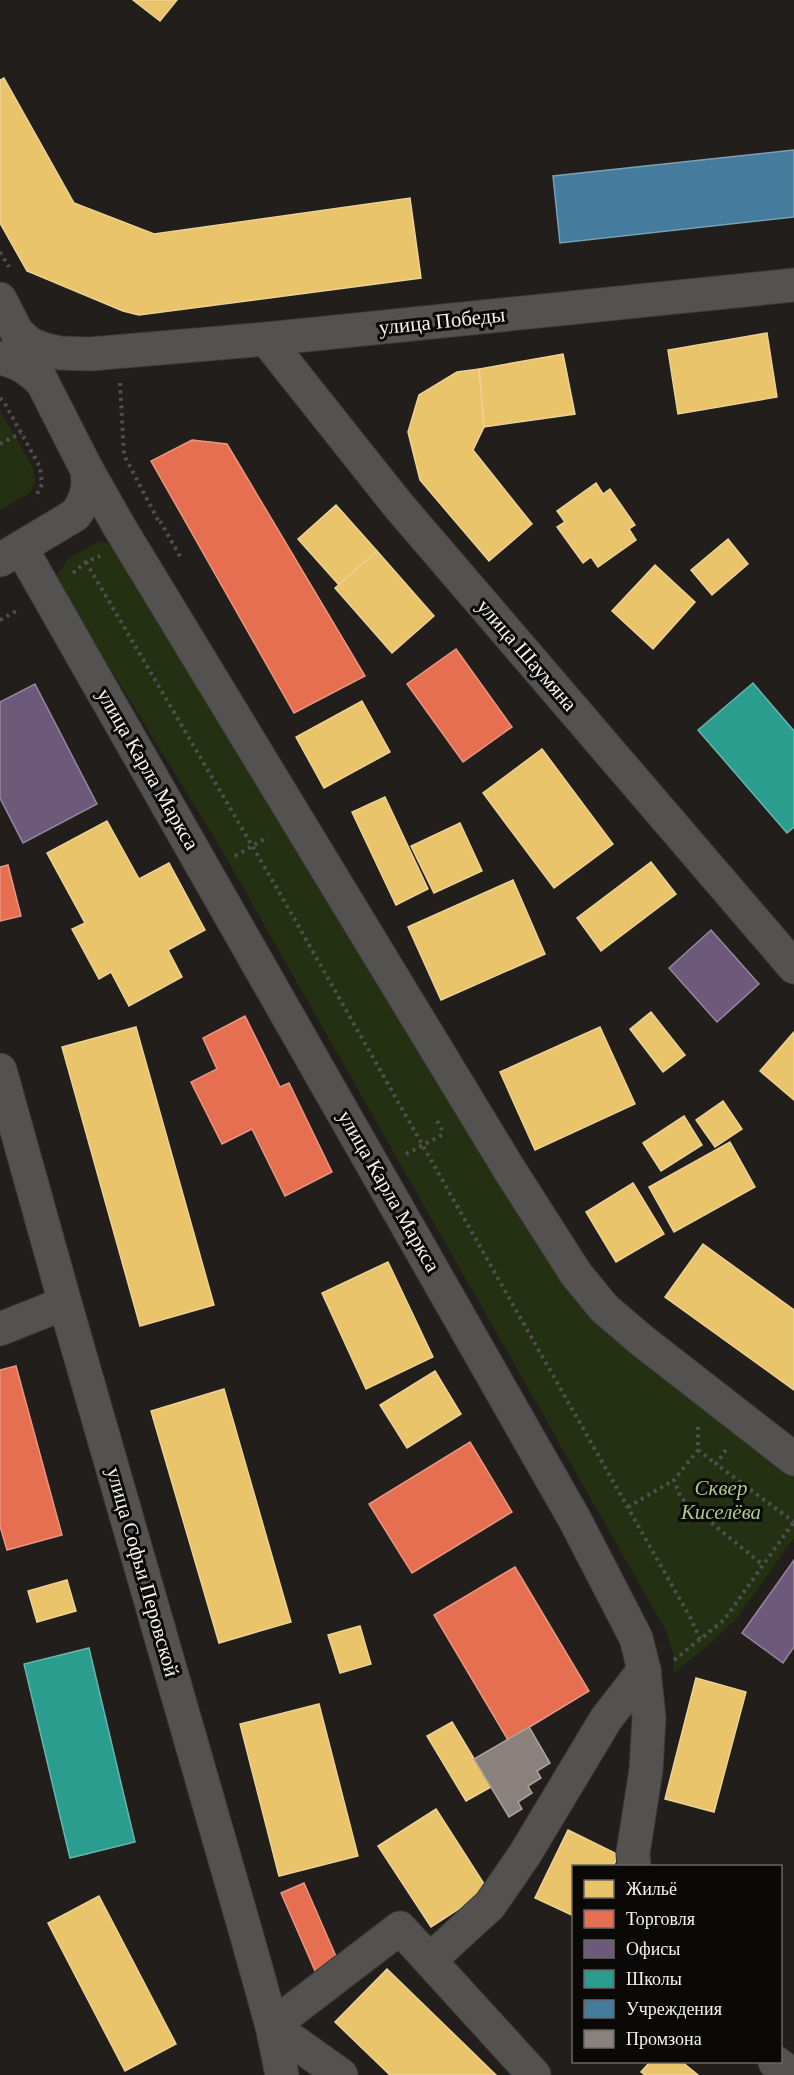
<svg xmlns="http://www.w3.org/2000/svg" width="794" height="2075" font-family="'Times New Roman',serif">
  <rect width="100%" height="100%" fill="#211e1c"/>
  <g fill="#233112">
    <polygon points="0,410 33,468 35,481 30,493 0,510"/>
    <polygon points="99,541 125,548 569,1274 794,1464 794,1538 737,1618 713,1641 674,1673 673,1653 666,1631 616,1543 221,849 55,578 68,559"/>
  </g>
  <g fill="#e9c46a" stroke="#edd292" stroke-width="1.5">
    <polygon points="133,0 177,0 160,21"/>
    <polygon points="4,78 74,203 154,234 410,198 421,278 139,315 123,311 27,271 0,223 0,80"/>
    <polygon points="767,333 777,397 678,414 668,350"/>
    <polygon points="563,354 575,414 484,427 479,369"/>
    <polygon points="479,369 484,427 473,450 532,524 489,561 420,480 408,432 419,395 457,372"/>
    <polygon points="596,483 603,494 610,489 635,525 629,529 636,540 598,567 591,557 583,563 557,527 565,522 557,511"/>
    <polygon points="336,505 377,551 339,585 298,539"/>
    <polygon points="728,539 748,564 712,595 691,570"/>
    <polygon points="377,551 434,616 392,653 335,588"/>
    <polygon points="655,565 695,602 653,649 612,611"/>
    <polygon points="362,701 390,752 324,788 296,737"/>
    <polygon points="542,749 613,844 554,888 483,793"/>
    <polygon points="385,797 428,889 396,905 352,812"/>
    <polygon points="107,821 139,879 169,863 205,930 168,950 182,977 129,1006 111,972 99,979 72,929 85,923 47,853"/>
    <polygon points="460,823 482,871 434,893 411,846"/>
    <polygon points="651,862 676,894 601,951 577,918"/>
    <polygon points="513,880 545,954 441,1000 408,927"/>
    <polygon points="651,1012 685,1055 663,1072 630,1029"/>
    <polygon points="136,1027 214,1305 140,1326 62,1047"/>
    <polygon points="600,1027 635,1104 535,1150 500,1072"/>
    <polygon points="794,1032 794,1100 760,1071"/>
    <polygon points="723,1101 742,1129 715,1147 696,1120"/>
    <polygon points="684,1116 702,1145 661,1171 643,1143"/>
    <polygon points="730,1142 755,1187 674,1232 649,1187"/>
    <polygon points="633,1183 664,1234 616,1262 586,1212"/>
    <polygon points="703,1244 794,1310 794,1390 665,1297"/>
    <polygon points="388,1262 433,1357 366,1389 322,1293"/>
    <polygon points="435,1371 461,1414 407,1448 380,1405"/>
    <polygon points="224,1389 291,1622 219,1643 151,1411"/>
    <polygon points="67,1580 76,1611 37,1622 28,1591"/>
    <polygon points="360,1626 371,1664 340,1673 328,1635"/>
    <polygon points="696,1678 746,1692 714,1812 665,1799"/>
    <polygon points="319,1704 358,1856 279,1876 240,1724"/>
    <polygon points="452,1722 491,1787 466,1801 427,1736"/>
    <polygon points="436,1809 488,1890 431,1927 378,1846"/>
    <polygon points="568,1830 619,1855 613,1866 574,1866 574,1916 535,1898"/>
    <polygon points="99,1896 176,2044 125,2071 48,1923"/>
    <polygon points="387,1969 496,2075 390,2075 335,2022"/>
    <polygon points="650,2062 682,2062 698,2075 645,2075 641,2072"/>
  </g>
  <g fill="#e76f51" stroke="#eb9680" stroke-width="1.5">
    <polygon points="192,440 227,444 365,676 294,713 151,461"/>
    <polygon points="456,649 512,727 463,762 407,684"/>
    <polygon points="8,865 21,916 0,921 0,867"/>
    <polygon points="245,1016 280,1087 289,1083 332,1172 285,1196 252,1129 222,1144 191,1082 217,1069 203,1038"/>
    <polygon points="16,1366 62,1535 7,1550 0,1526 0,1370"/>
    <polygon points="470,1442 512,1512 412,1573 369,1504"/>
    <polygon points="515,1567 589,1691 508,1740 434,1615"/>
    <polygon points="304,1883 342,1970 319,1980 281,1893"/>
  </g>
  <g fill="#6d597a" stroke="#96879d" stroke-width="1.5">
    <polygon points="35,684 97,804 23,843 0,798 0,702"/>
    <polygon points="711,930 759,984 717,1022 669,968"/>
    <polygon points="794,1560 794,1647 783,1663 742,1633"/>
  </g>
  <g fill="#2a9d8f" stroke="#67b6ac" stroke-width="1.5">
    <polygon points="753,683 794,731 794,827 787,833 698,730"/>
    <polygon points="89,1648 135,1842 70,1858 24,1664"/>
  </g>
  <polygon fill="#457b9d" stroke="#7a9fb6" stroke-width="1.5" points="794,150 794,217 560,243 553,176"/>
  <polygon fill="#8a817c" stroke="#aaa39e" stroke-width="1.5" points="529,1727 550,1763 537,1771 541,1778 528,1786 532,1793 518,1802 522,1809 509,1817 474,1759"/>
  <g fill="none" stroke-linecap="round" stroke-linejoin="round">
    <defs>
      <g id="minor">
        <polyline points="0,299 87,470 120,528 509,1169 576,1274 604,1308 640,1339 794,1459"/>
        <polyline points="19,334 30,344 43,349 60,353 90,354 266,339 794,285"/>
        <polyline points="266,339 398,505 794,967"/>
        <path d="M0 358C18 362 29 369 42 382"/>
        <polyline points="21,548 575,1520 636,1638 644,1670 649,1718 646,1770 633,1853 634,1866"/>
        <path d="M0 560 75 515C86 502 90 488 87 470"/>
        <polyline points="0,1070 65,1303 246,1933 272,2026 282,2075"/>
        <polyline points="0,1329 65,1303"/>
        <polyline points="442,1949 490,1905 525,1854 606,1719 644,1670"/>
        <polyline points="775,2062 793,2075"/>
        <polyline points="341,2075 272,2026 400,1928 534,2075"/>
      </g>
    </defs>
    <use href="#minor" stroke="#3c3a38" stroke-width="35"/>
    <g stroke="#514e4d" stroke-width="4" stroke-dasharray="3 4.5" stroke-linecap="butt">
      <polyline points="0,252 9,267"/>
      <polyline points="120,383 124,455 159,522"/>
      <polyline points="0,398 4,402 40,467 42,484 35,498"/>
      <polyline points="0,444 21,433"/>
      <polyline points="160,521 181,558"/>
      <polyline points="86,562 278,890 691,1619 700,1639"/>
      <polyline points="73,573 86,562 100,556"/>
      <polyline points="0,620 18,610"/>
      <polyline points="235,856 268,837"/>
      <polyline points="437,1121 444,1133"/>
      <polyline points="406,1154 444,1134"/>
      <polyline points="698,1427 698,1450 674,1480 681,1498 763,1565"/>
      <polyline points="698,1450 716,1464"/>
      <polyline points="726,1450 716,1464 794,1522"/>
      <polyline points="628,1507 674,1480"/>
      <polyline points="674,1660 724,1620 793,1523"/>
    </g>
    <use href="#minor" stroke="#545250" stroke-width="33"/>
  </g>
  <g text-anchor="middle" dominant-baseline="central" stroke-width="6" stroke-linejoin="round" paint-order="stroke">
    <g font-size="21" fill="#f5f2ef" stroke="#0b0907">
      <text transform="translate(442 321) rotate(-6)">улица Победы</text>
      <text transform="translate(527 655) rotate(49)">улица Шаумяна</text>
      <text transform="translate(148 769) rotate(60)">улица Карла Маркса</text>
      <text transform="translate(389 1191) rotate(60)">улица Карла Маркса</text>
      <text transform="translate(143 1572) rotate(74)">улица Софьи Перовской</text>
    </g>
    <g font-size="21" font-style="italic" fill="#a9cc8a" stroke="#0b0907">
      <text x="721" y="1488">Сквер<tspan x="721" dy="24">Киселёва</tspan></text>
    </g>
  </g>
  <rect x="572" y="1865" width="210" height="198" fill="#0b0907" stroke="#696664" stroke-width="1.5"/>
  <rect x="584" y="1880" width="30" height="18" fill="#e9c46a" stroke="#696664" stroke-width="1.5"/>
  <text x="626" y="1895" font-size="18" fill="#f5f2ef">Жильё</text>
  <rect x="584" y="1910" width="30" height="18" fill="#e76f51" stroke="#696664" stroke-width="1.5"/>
  <text x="626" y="1925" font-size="18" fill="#f5f2ef">Торговля</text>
  <rect x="584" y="1940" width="30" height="18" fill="#6d597a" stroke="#696664" stroke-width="1.5"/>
  <text x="626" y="1955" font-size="18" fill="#f5f2ef">Офисы</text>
  <rect x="584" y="1970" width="30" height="18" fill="#2a9d8f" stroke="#696664" stroke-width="1.5"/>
  <text x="626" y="1985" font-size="18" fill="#f5f2ef">Школы</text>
  <rect x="584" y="2000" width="30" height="18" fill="#457b9d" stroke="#696664" stroke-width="1.5"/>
  <text x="626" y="2015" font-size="18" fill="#f5f2ef">Учреждения</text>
  <rect x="584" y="2030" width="30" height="18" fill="#8a817c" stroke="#696664" stroke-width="1.5"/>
  <text x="626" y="2045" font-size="18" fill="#f5f2ef">Промзона</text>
</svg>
